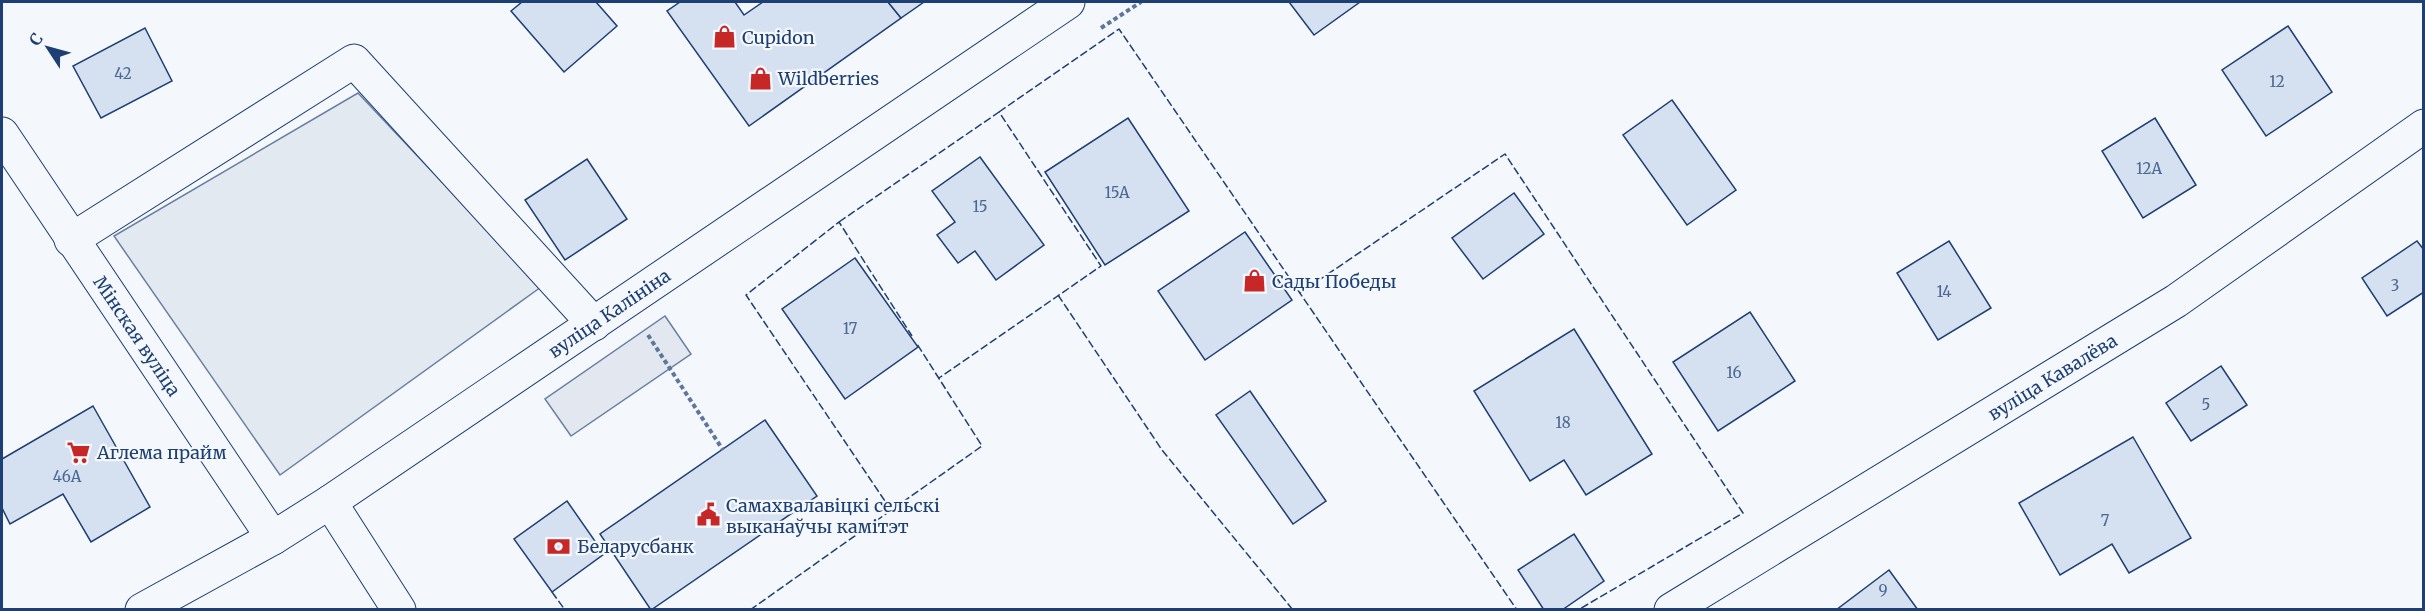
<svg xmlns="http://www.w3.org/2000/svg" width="2425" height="611" font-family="Merriweather,serif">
  <rect width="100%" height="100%" fill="#f4f7fb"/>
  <polygon fill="#e3e9f0" stroke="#687fa3" stroke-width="1.5" points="358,93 541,287 280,475 114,236"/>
  <polygon fill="#e3e8f0" stroke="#687fa3" stroke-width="1.5" points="665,316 691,354 571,436 545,399"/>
  <g fill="#d5e0f0" stroke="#1d3f73" stroke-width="1.5">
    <polygon points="522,2 596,2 617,26 564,72 511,11"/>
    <polygon points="680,2 735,2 744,15 763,2 888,2 901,18 749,126 667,11"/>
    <polygon points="888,2 924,2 901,18"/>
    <polygon points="1289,2 1360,2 1314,35"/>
    <polygon points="2288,26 2332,92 2266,136 2222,70"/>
    <polygon points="145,28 172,81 101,118 73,66"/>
    <polygon points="1672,100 1736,190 1687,225 1623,135"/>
    <polygon points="1128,118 1189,211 1105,265 1045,172"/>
    <polygon points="2155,118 2196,185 2143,218 2102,151"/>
    <polygon points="980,157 1044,245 996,280 975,251 958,263 937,235 955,222 932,191"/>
    <polygon points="587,159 627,219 565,260 525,200"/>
    <polygon points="1514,193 1544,234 1483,279 1452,238"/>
    <polygon points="1245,232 1292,300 1205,360 1158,291"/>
    <polygon points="1949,241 1991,308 1938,340 1897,273"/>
    <polygon points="2417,241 2424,250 2424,292 2387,316 2362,278"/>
    <polygon points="855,258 918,347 845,399 782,309"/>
    <polygon points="1750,312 1795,381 1718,431 1673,362"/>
    <polygon points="1574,329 1652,454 1586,495 1564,460 1530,481 1474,391"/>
    <polygon points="2221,366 2247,405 2191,441 2166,403"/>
    <polygon points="1250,391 1326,501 1293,524 1216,415"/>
    <polygon points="93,406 150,507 91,542 63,494 10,524 2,508 2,459"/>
    <polygon points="765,420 817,496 651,610 600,534"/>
    <polygon points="2133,437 2191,538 2129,573 2112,544 2060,575 2019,503"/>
    <polygon points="567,501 604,554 552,592 514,539"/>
    <polygon points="1574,534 1604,581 1562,610 1544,610 1518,570"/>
    <polygon points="1889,570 1918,610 1836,610"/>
  </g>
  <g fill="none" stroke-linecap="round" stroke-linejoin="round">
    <defs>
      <g id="minor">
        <path id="s1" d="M2 134 273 538"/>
        <polyline points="71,240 354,61 594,324"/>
        <polyline points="330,502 399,610"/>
        <path id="s2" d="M142 610 273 538 330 502 1068 2"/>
        <path id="s3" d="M1671 610 2176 301 2424 126"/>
      </g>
    </defs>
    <use href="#minor" stroke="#1d3f73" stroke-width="35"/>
    <g stroke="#5e769c" stroke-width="4" stroke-dasharray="4.5 3" stroke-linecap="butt">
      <polyline points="1101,28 1141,2"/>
      <polyline points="648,335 723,450"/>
    </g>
    <use href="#minor" stroke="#f4f7fb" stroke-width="33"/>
    <g stroke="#1d3f73" stroke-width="1.5" stroke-dasharray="8 3" stroke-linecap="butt">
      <polyline points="999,112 1119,29 1517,610"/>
      <polyline points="839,222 999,112 1101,266 939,378"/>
      <polyline points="1300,293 1505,154 1743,513 1578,610"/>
      <polyline points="1058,295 1162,450 1293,610"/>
      <polyline points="891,510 746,295 839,222 912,336"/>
      <polyline points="552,592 565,610"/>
      <polyline points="750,610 982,446 917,344"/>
    </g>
  </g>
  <defs>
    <symbol id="shop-bare" viewBox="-9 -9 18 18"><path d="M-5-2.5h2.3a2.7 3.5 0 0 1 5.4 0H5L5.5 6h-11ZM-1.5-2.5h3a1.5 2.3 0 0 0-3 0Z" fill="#c62828" stroke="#f4f7fb" stroke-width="2.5" paint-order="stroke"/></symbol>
    <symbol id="supermarket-bare" viewBox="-9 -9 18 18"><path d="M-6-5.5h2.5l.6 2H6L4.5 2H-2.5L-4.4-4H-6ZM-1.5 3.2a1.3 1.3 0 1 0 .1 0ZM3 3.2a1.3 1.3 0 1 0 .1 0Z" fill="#c62828" stroke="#f4f7fb" stroke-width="2.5" paint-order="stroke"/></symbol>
    <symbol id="civic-bare" viewBox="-9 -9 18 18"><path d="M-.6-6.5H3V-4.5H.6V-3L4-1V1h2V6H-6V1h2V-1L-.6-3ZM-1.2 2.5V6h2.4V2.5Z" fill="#c62828" stroke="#f4f7fb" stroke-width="2.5" paint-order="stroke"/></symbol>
    <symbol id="bank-bare" viewBox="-9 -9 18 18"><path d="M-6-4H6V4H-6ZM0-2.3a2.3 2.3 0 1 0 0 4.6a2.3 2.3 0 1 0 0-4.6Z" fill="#c62828" stroke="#f4f7fb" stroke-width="2.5" paint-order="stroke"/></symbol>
  </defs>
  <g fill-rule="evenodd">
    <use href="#shop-bare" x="708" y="20" width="33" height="33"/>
    <use href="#shop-bare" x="744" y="62" width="33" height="33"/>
    <use href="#shop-bare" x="1238" y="264" width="33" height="33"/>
    <use href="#supermarket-bare" x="62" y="436" width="33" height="33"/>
    <use href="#civic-bare" x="692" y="498" width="33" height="33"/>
    <use href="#bank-bare" x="542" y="530" width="33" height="33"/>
  </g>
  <g text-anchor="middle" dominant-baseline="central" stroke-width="4.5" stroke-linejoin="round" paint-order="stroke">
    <g font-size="15" fill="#4b6792">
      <text x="123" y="73">42</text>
      <text x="2277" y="81">12</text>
      <text x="2149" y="168">12А</text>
      <text x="1117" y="192">15А</text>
      <text x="980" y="206">15</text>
      <text x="2395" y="285">3</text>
      <text x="1944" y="291">14</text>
      <text x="850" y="328">17</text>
      <text x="1734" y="372">16</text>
      <text x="2206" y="404">5</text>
      <text x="1563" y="422">18</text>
      <text x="67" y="476">46А</text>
      <text x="2105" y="520">7</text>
      <text x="1883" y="590">9</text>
    </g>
    <g font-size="18" fill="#1d3f73" stroke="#f4f7fb" text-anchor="start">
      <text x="742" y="37">Cupidon</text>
      <text x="778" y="78">Wildberries</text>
      <text x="1272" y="281">Сады Победы</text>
      <text x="97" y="452">Аглема прайм</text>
      <text x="726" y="505">Самахвалавіцкі сельскі<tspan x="726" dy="21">выканаўчы камітэт</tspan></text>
      <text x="577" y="546">Беларусбанк</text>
    </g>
    <g font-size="18" fill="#1d3f73" stroke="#f4f7fb">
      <text stroke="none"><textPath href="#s2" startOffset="554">вуліца Калініна</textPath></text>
      <text stroke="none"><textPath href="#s1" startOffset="243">Мінская вуліца</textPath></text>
      <text stroke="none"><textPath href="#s3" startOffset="447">вуліца Кавалёва</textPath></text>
    </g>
  </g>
  <rect width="2425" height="611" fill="none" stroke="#1d3f73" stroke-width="6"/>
  <g transform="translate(48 48) rotate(306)" stroke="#f4f7fb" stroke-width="4.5" paint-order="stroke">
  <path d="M0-4.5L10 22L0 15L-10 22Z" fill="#1d3f73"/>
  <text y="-9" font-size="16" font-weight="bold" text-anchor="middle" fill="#1d3f73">С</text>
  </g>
</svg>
